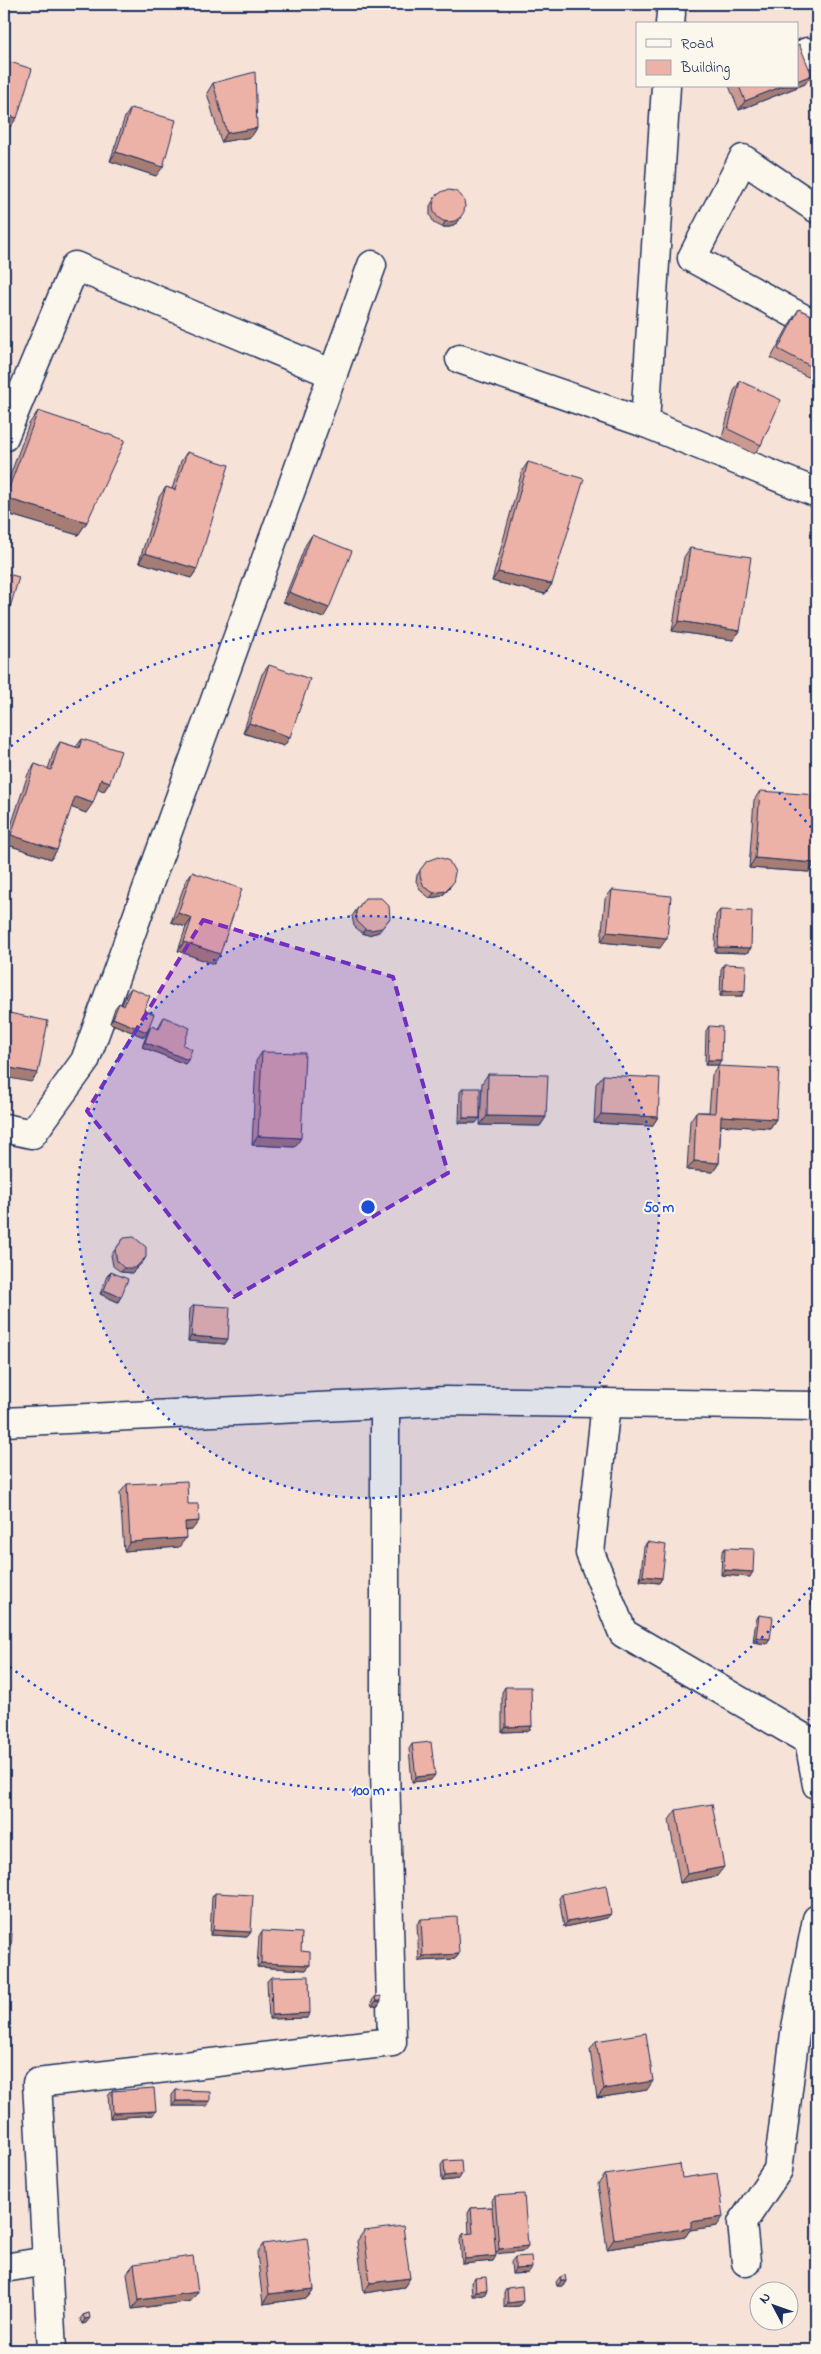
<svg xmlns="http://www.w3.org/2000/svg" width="821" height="2354" font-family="'Indie Flower',sans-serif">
  <rect width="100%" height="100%" fill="#f6e2d7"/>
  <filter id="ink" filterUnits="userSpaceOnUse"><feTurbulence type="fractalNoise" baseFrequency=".02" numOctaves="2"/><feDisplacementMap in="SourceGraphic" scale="10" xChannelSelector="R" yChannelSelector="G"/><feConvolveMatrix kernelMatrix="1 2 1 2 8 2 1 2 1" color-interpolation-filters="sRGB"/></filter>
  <g filter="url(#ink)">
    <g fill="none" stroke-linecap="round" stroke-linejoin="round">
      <defs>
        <g id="minor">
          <polyline points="670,24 671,13"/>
          <polyline points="807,52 817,55"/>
          <polyline points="817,209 743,159 692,258 817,326"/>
          <polyline points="460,359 645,423 817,493"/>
          <polyline points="645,423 666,86"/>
          <polyline points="4,437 75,266 333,374"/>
          <polyline points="4,1128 32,1134 85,1061 372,265"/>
          <polyline points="606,1403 590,1553 623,1633 809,1741 817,1785"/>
          <polyline points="746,2262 742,2223 778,2170 795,2033 817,1919"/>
          <polyline points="4,2268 47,2261"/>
          <polyline points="52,2350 37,2083 392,2042 385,1769 385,1404"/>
        </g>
        <polyline id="major" points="4,1422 445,1401 817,1406"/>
      </defs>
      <use href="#minor" stroke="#1b2f5e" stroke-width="31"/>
      <use href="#major" stroke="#1b2f5e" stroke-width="31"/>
      <use href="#minor" stroke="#fbf7ec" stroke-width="28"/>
      <use href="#major" stroke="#fbf7ec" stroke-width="28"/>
    </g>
    <g fill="#cb9990" stroke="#1b2f5e">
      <polygon points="213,83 257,128 251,137 221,142 207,93"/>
      <polygon points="805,84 739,110 729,86 797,86"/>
      <polygon points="131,108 156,176 110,161 125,117"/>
      <polygon points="437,194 458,222 450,227 442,227 434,223 430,215 430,206"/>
      <polygon points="799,309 814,368 808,377 771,358 793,318"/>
      <polygon points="740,381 761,445 754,454 722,438 734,391"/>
      <polygon points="38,411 87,522 78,535 4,513 4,492 29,424"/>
      <polygon points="187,452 197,569 191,578 139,562 159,497 166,487 172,489 181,461"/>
      <polygon points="528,462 552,584 545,594 492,581 522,471"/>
      <polygon points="312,535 323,618 283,602 306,544"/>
      <polygon points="690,548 740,631 733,640 672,631 684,557"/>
      <polygon points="269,665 290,737 284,746 243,733 262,674"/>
      <polygon points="82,739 110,782 104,791 98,789 86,813 71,807 57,850 51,859 5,844 28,774 35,764 48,769 54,751 60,742 76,747"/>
      <polygon points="760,791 815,863 809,872 749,868 754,800"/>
      <polygon points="427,861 450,888 442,896 430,898 421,891 416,881 417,875"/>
      <polygon points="192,872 214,964 178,951 186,927 171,922 186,881"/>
      <polygon points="612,890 660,948 601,942 605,899"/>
      <polygon points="365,898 379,932 368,935 362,933 354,926 352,916"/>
      <polygon points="720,910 751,948 747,953 715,952 716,915"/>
      <polygon points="724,964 745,991 742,996 720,996 721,969"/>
      <polygon points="131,988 144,1037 110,1023 115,1008 119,1003 122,1005 127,993"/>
      <polygon points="164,1017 183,1045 188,1060 185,1064 142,1047 148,1031 151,1026 158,1029 161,1022"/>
      <polygon points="709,1026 721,1060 718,1065 705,1065 706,1031"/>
      <polygon points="262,1052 295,1147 252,1145 256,1061"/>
      <polygon points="718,1066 776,1119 770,1128 721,1125 719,1163 713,1172 687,1170 690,1121 696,1112 709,1112 712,1075"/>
      <polygon points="488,1074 546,1117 540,1126 480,1125 482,1083"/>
      <polygon points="603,1075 658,1117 652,1126 594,1123 596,1084"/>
      <polygon points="463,1088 476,1123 459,1123 460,1092"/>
      <polygon points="124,1238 143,1262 132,1273 121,1272 113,1266 111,1255"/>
      <polygon points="111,1272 118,1302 100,1294 107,1276"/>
      <polygon points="194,1305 225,1344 188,1341 190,1309"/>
      <polygon points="127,1484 188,1504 192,1530 185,1531 179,1547 124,1551 120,1493"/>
      <polygon points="647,1542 662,1578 659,1583 640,1581 644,1547"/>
      <polygon points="725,1548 750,1577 721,1575 722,1552"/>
      <polygon points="817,1569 817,1606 811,1605 815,1573"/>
      <polygon points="759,1615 767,1644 753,1642 756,1620"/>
      <polygon points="505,1687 532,1726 529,1731 502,1732 502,1692"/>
      <polygon points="412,1744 431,1780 412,1782 409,1749"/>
      <polygon points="676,1810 717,1876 680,1883 669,1820"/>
      <polygon points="215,1893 251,1932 247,1937 210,1935 212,1897"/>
      <polygon points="562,1894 611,1914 607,1918 564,1927 559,1898"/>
      <polygon points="421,1919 459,1954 455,1959 419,1961 417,1924"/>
      <polygon points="262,1931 310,1965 306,1970 257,1967 259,1936"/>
      <polygon points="271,1977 310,2013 307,2018 269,2019 267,1981"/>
      <polygon points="375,1997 378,2006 372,2006 371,2002"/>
      <polygon points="596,2041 647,2090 597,2098 590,2050"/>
      <polygon points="176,2090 210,2101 207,2106 172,2106 172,2095"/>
      <polygon points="112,2091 153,2115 110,2118 108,2096"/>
      <polygon points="444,2161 459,2179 442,2181 441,2165"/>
      <polygon points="605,2175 682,2178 717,2226 690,2230 685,2237 607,2249 598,2184"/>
      <polygon points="495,2196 524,2251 496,2253 493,2261 462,2264 460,2239 463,2234 469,2234 468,2213 471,2208 492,2207 491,2201"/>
      <polygon points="364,2231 410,2278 404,2287 364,2293 357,2241"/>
      <polygon points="263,2244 314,2289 307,2298 263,2304 257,2253"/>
      <polygon points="515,2257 528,2273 512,2274 511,2262"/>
      <polygon points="134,2264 191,2301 132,2309 127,2273"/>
      <polygon points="560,2277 566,2281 563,2286 557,2286 556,2282"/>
      <polygon points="475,2278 487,2290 484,2295 472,2296 471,2282"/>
      <polygon points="507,2288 519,2306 504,2307 504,2292"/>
      <polygon points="89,2313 86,2323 82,2324 80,2319 83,2315"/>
    </g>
    <g fill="#a57d75" stroke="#1b2f5e">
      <polygon points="812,75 805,84 739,110 745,101 783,86 797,86 797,81"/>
      <polygon points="4,114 17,118 10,127 4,125"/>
      <polygon points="257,128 251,137 221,142 227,133"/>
      <polygon points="116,152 163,167 156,176 110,161"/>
      <polygon points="461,217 458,222 450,227 442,227 445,222"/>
      <polygon points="5,498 87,522 78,535 4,513 4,500"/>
      <polygon points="145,553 197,569 191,578 139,562"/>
      <polygon points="498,572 552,584 545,594 492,581"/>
      <polygon points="289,592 329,608 323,618 283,602"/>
      <polygon points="679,621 740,631 733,640 672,631"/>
      <polygon points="249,723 290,737 284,746 243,733"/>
      <polygon points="101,779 110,782 104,791 95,788"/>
      <polygon points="75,797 93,803 86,813 68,806"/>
      <polygon points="11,835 57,850 51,859 5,844"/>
      <polygon points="755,858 815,863 809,872 749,868"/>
      <polygon points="453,883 442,896 430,898 434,893"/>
      <polygon points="178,913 192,918 186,927 171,922"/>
      <polygon points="390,918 379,932 368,935 362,933 365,929"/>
      <polygon points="607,932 667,938 660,948 601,942"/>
      <polygon points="184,942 220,954 214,964 178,951"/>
      <polygon points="718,947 751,948 747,953 715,952"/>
      <polygon points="723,991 745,991 742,996 720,996"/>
      <polygon points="113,1018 147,1032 144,1037 110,1023"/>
      <polygon points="145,1042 188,1060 185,1064 142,1047"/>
      <polygon points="708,1060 721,1060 718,1065 705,1065"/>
      <polygon points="4,1067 38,1073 31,1082 4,1077"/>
      <polygon points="601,1114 658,1117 652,1126 594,1123"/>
      <polygon points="487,1116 546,1117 540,1126 480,1125"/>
      <polygon points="721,1116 776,1119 770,1128 715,1125"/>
      <polygon points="463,1118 480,1118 476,1123 459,1123"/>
      <polygon points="258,1136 301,1138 295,1147 252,1145"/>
      <polygon points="694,1161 719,1163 713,1172 687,1170"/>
      <polygon points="146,1257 143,1262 132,1273 121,1272 124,1268"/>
      <polygon points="104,1290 121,1297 118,1302 100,1294"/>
      <polygon points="191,1336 228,1339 225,1344 188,1341"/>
      <polygon points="199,1521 192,1530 179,1531 185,1522"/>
      <polygon points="186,1538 179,1547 124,1551 130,1542"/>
      <polygon points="724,1570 753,1572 750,1577 721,1575"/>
      <polygon points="643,1576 662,1578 659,1583 640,1581"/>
      <polygon points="814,1600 817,1601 817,1606 811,1605"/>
      <polygon points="756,1637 770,1639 767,1644 753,1642"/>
      <polygon points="532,1726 529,1731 502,1732 506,1727"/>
      <polygon points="435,1775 431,1780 412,1782 416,1777"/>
      <polygon points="724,1867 717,1876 680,1883 687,1874"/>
      <polygon points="611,1914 607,1918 564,1927 567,1922"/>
      <polygon points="213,1930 251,1932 247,1937 210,1935"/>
      <polygon points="459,1954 455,1959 419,1961 423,1956"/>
      <polygon points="261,1963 310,1965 306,1970 257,1967"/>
      <polygon points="4,1984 9,1984 4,1992"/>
      <polygon points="376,2001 381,2001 378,2006 372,2006"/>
      <polygon points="310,2013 307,2018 269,2019 272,2015"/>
      <polygon points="653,2081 647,2090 597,2098 604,2089"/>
      <polygon points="176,2101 210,2101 207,2106 172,2106"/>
      <polygon points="156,2111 153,2115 110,2118 113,2113"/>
      <polygon points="462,2174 459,2179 442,2181 445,2176"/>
      <polygon points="723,2217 717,2226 690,2230 685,2237 607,2249 614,2239 691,2222"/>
      <polygon points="528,2246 524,2251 495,2254 499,2249"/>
      <polygon points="496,2256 493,2261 462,2264 465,2259"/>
      <polygon points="532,2268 528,2273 512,2274 515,2269"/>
      <polygon points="410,2278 404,2287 364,2293 370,2283"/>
      <polygon points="561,2281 566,2281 563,2286 557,2286"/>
      <polygon points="314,2289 307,2298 263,2304 269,2294"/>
      <polygon points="487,2290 484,2295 472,2296 476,2291"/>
      <polygon points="198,2292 191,2301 132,2309 139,2300"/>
      <polygon points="523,2301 519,2306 504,2307 508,2303"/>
      <polygon points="90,2318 86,2323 82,2324 85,2319"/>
    </g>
    <g fill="#ecb2a7" stroke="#1b2f5e">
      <polygon points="799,44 812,75 797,81 797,45"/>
      <polygon points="4,60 32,69 17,118 4,114"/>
      <polygon points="255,72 257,128 227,133 213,83"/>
      <polygon points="739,86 783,86 745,101"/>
      <polygon points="131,108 176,120 163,167 116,152"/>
      <circle cx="449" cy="206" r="16"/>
      <polygon points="799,309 817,318 817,361 814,368 778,349"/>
      <polygon points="740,381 781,400 761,445 728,429"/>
      <polygon points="38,411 125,440 87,522 5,498"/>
      <polygon points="187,452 229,465 197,569 145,553 166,487 175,490"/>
      <polygon points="528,462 584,479 552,584 498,572"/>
      <polygon points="312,535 352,551 329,608 289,592"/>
      <polygon points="690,548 751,557 740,631 679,621"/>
      <polygon points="4,573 19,577 4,628"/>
      <polygon points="269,665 310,679 290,737 249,723"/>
      <polygon points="82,739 121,751 110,782 101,779 93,803 75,797 57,850 11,835 35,764 51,770 60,742 79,748"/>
      <polygon points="760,791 817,795 817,833 815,863 755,858"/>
      <polygon points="438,857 444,859 449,861 455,872 453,883 445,891 434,893 424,887 420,876 420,870 427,861"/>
      <polygon points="192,872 242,889 220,954 184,942 192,918 178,913"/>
      <polygon points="612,890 671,896 667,938 607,932"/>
      <polygon points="365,898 381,898 389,906 390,918 382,928 371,930 365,929 357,921 356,911"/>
      <polygon points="720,910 752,911 751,948 718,947"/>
      <polygon points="724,964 746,965 745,991 723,991"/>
      <polygon points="131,988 150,996 144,1010 154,1014 147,1032 113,1018 119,1003 124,1006"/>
      <polygon points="4,1012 48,1021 38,1073 4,1067"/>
      <polygon points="164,1017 190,1028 183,1045 192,1049 188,1060 145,1042 151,1026 159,1029"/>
      <polygon points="709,1026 722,1027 721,1060 708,1060"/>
      <polygon points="262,1052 305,1053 301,1138 258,1136"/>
      <polygon points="718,1066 779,1069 776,1119 721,1116 719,1163 694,1161 696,1112 715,1113"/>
      <polygon points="488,1074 548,1075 546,1117 487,1116"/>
      <polygon points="603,1075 660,1078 658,1117 601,1114"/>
      <rect x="463" y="1088" width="17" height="30"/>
      <polygon points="134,1237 146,1247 146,1257 135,1268 124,1268 117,1261 115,1250 124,1238"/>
      <polygon points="111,1272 128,1279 121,1297 104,1290"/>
      <polygon points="194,1305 230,1307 228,1339 191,1336"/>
      <polygon points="187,1481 188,1504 198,1504 199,1521 185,1522 186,1538 130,1542 127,1484"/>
      <polygon points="647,1542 666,1545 662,1578 643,1576"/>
      <polygon points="725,1548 754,1549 753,1572 724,1570"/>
      <polygon points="817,1575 817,1601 814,1600"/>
      <polygon points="759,1615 773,1617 770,1639 756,1637"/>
      <polygon points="505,1687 531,1687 532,1726 506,1727"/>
      <polygon points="431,1742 435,1775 416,1777 412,1744"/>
      <polygon points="712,1804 724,1867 687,1874 676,1810"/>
      <polygon points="606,1885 611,1914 567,1922 562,1894"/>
      <polygon points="215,1893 253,1895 251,1932 213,1930"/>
      <polygon points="457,1917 459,1954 423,1956 421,1919"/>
      <polygon points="262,1931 302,1933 301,1951 310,1952 310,1965 261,1963"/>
      <polygon points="4,1933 12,1933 9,1984 4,1984"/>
      <polygon points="309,1976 310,2013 272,2015 271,1977"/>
      <polygon points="381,1996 381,2001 376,2001 375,1997"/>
      <polygon points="646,2033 653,2081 604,2089 596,2041"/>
      <polygon points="154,2088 156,2111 113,2113 112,2091"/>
      <polygon points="176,2090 210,2091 210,2101 176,2101"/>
      <polygon points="461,2160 462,2174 445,2176 444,2161"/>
      <polygon points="680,2164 682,2178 717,2173 723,2217 691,2222 691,2228 614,2239 605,2175"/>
      <polygon points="524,2194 528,2246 499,2249 495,2196"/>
      <polygon points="492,2207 496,2256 465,2259 463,2234 473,2233 471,2208"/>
      <polygon points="403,2226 410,2278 370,2283 364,2231"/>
      <polygon points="307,2238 314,2289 269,2294 263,2244"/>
      <polygon points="193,2256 198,2292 139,2300 134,2264"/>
      <polygon points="531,2256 532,2268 515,2269 515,2257"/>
      <polygon points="565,2275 566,2281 561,2281 560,2277"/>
      <polygon points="486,2277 487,2290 476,2291 475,2278"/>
      <polygon points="522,2286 523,2301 508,2303 507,2288"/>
      <polygon points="89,2313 90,2318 85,2319 83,2315"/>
    </g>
  </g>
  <path fill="#7b2cbf" fill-opacity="0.2" stroke="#7b2cbf" stroke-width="4" stroke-dasharray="10 6" stroke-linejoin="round" d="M203 920 393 977 448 1173 234 1297 87 1111Z"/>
  <circle cx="368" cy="1207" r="291" fill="#1d4ed8" fill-opacity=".12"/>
  <g fill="none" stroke="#1d4ed8" stroke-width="2.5" stroke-dasharray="2.5 5">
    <circle cx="368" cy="1207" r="291"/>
    <path d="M815 1582A583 583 0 0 1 5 1663M5 751A583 583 0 0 1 815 832"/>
  </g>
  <circle cx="368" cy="1207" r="8" fill="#1d4ed8" stroke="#fbf7ec" stroke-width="2.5"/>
  <g font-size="15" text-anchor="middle" font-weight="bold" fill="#1d4ed8" stroke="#fbf7ec" stroke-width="4" stroke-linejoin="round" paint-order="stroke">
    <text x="659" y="1212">50 m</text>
    <text x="368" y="1795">100 m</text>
  </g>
  <rect width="821" height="2354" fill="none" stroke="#fbf7ec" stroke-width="20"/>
  <rect x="10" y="10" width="801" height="2334" fill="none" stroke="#1b2f5e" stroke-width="2" filter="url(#ink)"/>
  <rect x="636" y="22" width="162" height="65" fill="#fbf7ec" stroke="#a1a7b3"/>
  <rect x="646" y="39" width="25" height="8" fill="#fbf7ec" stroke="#a1a7b3"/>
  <text x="681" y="48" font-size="15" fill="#1b2f5e">Road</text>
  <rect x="646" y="60" width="25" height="15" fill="#ecb2a7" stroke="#a1a7b3"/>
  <text x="681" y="72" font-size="15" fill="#1b2f5e">Building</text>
  <g transform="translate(774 2306) rotate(311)"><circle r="24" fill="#fbf7ec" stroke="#a1a7b3"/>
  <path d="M0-4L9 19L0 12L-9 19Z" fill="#1b2f5e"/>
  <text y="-8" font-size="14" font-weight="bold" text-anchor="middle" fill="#1b2f5e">N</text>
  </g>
</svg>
